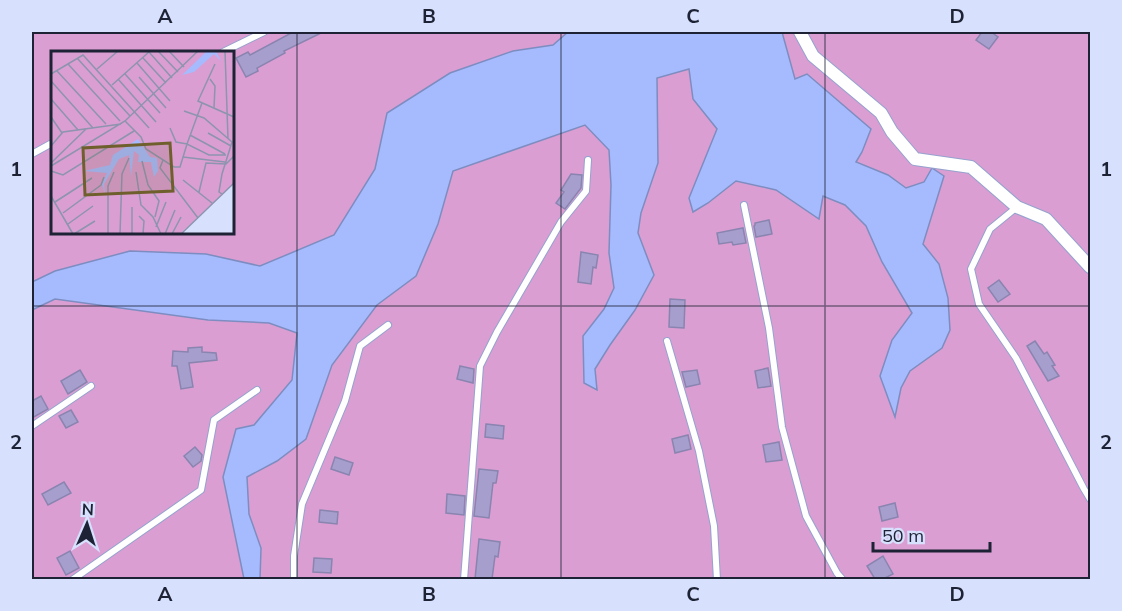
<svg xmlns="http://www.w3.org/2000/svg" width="1122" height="611" font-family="Mulish,sans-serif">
  <rect width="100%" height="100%" fill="#d7e0fd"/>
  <path fill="#da9ed2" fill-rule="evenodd" d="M32 32H1090V579H32ZM52 52H232V232H52Z"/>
  <polygon fill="#a6bbfe" stroke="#7d8dc1" stroke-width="1.5" points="568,32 782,32 795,79 807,74 871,129 862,152 856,162 888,175 906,188 924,182 932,168 944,176 923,244 939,264 948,298 950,330 942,348 910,371 901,388 895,417 880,376 892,340 912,313 882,262 866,226 845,205 823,196 819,219 776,190 736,181 708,203 693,212 689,198 717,129 693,99 689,69 657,78 658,163 641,213 638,233 654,275 635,310 610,345 595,369 597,390 584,383 583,336 604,309 614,288 609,253 611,185 609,150 585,125 453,171 438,224 416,276 377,305 332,365 306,439 277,461 247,477 249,514 261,548 260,579 244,579 223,477 236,429 254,425 292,380 297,333 269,323 208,320 55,299 32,310 32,282 55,271 130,251 206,254 260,266 334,235 375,169 387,113 450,73 513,51 553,45"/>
  <g fill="#a69fce" stroke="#8a84b0" stroke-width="1.5">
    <polygon points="293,32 323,32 284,51 285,53 257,68 258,71 246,77 236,58 248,52 250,55"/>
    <polygon points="982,32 991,32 998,37 989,49 976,40"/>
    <polygon points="571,174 582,175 581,188 565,209 556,203 564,192 561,190"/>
    <polygon points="769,220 772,234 756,237 754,226 755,225 755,223"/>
    <polygon points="743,228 746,243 733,245 732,242 719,244 717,233"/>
    <polygon points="581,252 598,255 596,268 593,267 591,284 578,282"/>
    <polygon points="999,280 1010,294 998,302 988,288"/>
    <polygon points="670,299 685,300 684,328 669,327"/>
    <polygon points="1035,341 1044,354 1047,352 1055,365 1052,366 1059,376 1048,381 1027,346"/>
    <polygon points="202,347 202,352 216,353 217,360 189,363 193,387 181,389 177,366 172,366 173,351 188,352 188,348"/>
    <polygon points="460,366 474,369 473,383 457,379"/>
    <polygon points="768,368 771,386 758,388 755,371"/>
    <polygon points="80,370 87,382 68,394 61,381"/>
    <polygon points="697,370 700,384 686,387 682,372"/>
    <polygon points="41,396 48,409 32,418 32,401"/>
    <polygon points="71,410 78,422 66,428 59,416"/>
    <polygon points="486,424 504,426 503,439 485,437"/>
    <polygon points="688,435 691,449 675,453 672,439"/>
    <polygon points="779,442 782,460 766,462 763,445"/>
    <polygon points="195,447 202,455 201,461 193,467 184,456"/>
    <polygon points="335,457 353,463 349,475 331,469"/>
    <polygon points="479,469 498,471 496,483 493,483 489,518 474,516"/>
    <polygon points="64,482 71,493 48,505 42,494"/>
    <polygon points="447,494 465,496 464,515 446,513"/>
    <polygon points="895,503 898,517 882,521 879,507"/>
    <polygon points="320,510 338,512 337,524 319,522"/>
    <polygon points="479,539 500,542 498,557 495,556 492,579 475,579"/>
    <polygon points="70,551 79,568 66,575 57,558"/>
    <polygon points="883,556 893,574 883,579 875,579 867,566"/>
    <polygon points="314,558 332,559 331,573 313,572"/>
  </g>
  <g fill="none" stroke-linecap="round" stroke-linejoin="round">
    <defs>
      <g id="service">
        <polyline points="223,52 264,32"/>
        <polyline points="32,154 52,143"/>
        <polyline points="744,205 769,328 782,427 806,516 837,573 843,580"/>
        <polyline points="1017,207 990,229 971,269 979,304 1016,358 1084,489 1090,499"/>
        <polyline points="667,341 699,451 714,526 717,580"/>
        <polyline points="32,426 91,386"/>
        <polyline points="72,580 201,490 214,420 257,390"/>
        <polyline points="294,580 294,556 302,504 345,401 360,346 388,325"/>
        <polyline points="464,580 480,366 497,332 561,222 586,191 588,160"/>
      </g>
      <polyline id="minor" points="800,32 813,56 881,113 892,132 915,159 971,167 1017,207 1046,219 1090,267"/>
    </defs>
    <use href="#service" stroke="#94a2ce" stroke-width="8"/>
    <use href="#minor" stroke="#94a2ce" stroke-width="14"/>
    <use href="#service" stroke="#fff" stroke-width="6"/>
    <use href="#minor" stroke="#fff" stroke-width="12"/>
  </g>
  <path fill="none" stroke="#1d2334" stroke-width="1.5" stroke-opacity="0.55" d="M297 32V580M561 32V580M825 32V580M32 306H1090"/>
  <g transform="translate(51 51)">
    <rect width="183" height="183" fill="#d7e0fd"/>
    <path d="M0 0H183V132L129 183H0Z" fill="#da9ed2"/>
    <path d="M156 0H165L170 10 163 3 143 21 131 24ZM87 88 99 106 106 107 107 120 103 126 100 111H87L88 104 83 100 80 125 78 104 68 108 53 133 54 143 51 133 56 122 33 120 59 114 62 104Z" fill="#a6bbfe"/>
    <path fill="none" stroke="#8d94ad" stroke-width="1.5" d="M107 0 127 21M118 0 133 16M174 0 177 88M98 1 121 27M26 7 79 65M92 7 115 32M86 12 119 50M17 13 69 70M164 13 147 50 183 66M183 16V52M46 18 67 0M6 20 55 73M0 23 32 4 98 77M74 23 109 62M88 26 115 57M67 28 105 71M159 28 164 35 163 57M0 30 42 77M61 34 99 0M0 48 27 79M133 60 153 67 181 91 171 123 168 141 171 143M0 66 11 82M74 70 90 86 95 98 123 116H129L136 93 158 104H175M119 77 125 91 136 93 151 52M157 82 180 95M139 84 174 103M0 95 12 81 70 73M132 106 174 111M112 109 109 117 147 167M91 110 97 134 108 150 104 166M0 112 35 78M0 115 74 70 147 0M0 120 12 124 83 80M85 121 90 154 102 166 110 183M132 129 161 152M148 141 155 112 175 113 183 105M0 145 22 183M4 151 41 127M12 162 50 134 53 126M88 165 93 170 92 183M17 173 42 155M105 176 115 151M23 183 44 170M57 183V135L63 121M69 183 71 123 78 107M81 183V156M114 183 124 159M121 183 130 166M130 183 183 132"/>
    <path fill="#6f5f2c" fill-opacity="0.15" stroke="#6f5f2c" stroke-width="3" d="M119 92 122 140 34 144 32 97Z"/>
    <rect width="183" height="183" fill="none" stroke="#1d2334" stroke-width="3"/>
  </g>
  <rect width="1122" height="611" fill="none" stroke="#d7e0fd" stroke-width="66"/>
  <g transform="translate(87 524) rotate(3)" stroke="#d7e0fd" stroke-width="4.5" paint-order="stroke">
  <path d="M0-4.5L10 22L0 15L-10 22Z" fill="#1d2334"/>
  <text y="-9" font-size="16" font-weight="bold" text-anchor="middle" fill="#1d2334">N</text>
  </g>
  <path d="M873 542v9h117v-9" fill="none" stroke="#1d2334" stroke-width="3"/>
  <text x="882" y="542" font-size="18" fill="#1d2334" stroke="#d7e0fd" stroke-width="4.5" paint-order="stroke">50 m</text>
  <rect x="33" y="33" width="1056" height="545" fill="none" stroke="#1d2334" stroke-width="2"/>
  <g font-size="20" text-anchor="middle" font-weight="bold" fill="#1d2334">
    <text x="165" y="23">A</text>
    <text x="429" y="23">B</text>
    <text x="693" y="23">C</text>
    <text x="957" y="23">D</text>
    <text x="16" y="176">1</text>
    <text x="1106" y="176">1</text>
    <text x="16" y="449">2</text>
    <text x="1106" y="449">2</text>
    <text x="165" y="601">A</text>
    <text x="429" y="601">B</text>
    <text x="693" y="601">C</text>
    <text x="957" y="601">D</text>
  </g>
</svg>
